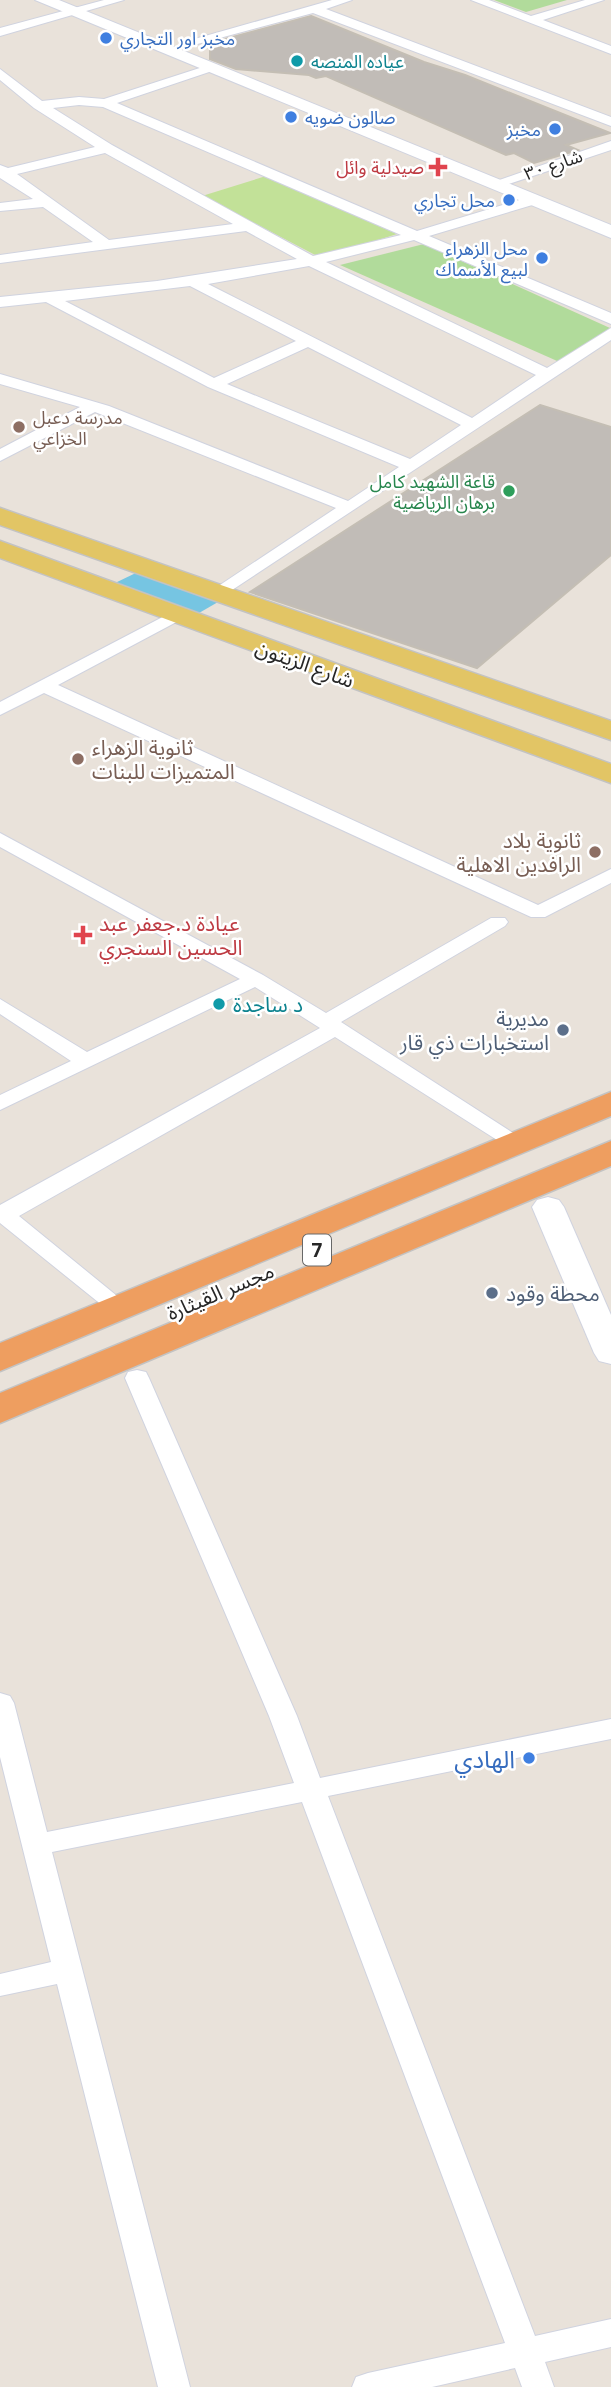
<svg xmlns="http://www.w3.org/2000/svg" width="611" height="2387" font-family="'Noto Sans','Noto Sans Arabic',sans-serif">
  <rect width="100%" height="100%" fill="#e9e2da"/>
  <g fill="#b1db9b">
    <polygon points="494,0 567,0 526,12"/>
    <polygon points="424,244 610,328 564,364 340,265"/>
  </g>
  <polygon fill="#c2e198" points="266,176 397,234 321,258 202,196"/>
  <polygon fill="#76c5e2" points="142,570 225,598 199,613 115,583"/>
  <g fill="#c1bcb7" stroke="#c4beb4" stroke-width="2">
    <polygon points="311,16 424,62 465,75 610,133 566,145 578,150 534,163 514,153 506,155 326,76 316,78 309,75 236,69 210,59 210,43"/>
    <polygon points="540,405 611,427 611,555 477,668 250,592"/>
  </g>
  <g fill="none" stroke-linecap="round" stroke-linejoin="round">
    <defs>
      <g id="street">
        <polygon points="104,0 124,0 0,36 0,28"/>
        <polygon points="332,0 352,0 326,9 611,117 611,126 313,13 190,46 184,42"/>
        <polygon points="471,0 489,0 531,16 585,0 604,0 543,20 611,46 611,54"/>
        <path d="M209 65 221 68 117 103 417 231 529 197H539V203L429 236 611 313V324L414 240 326 262 547 368 611 328V340L220 598 211 593 214 589 336 508 95 412 0 461V449L80 407 0 384V374L109 406 348 501 399 467 208 387 46 302 0 307V297L157 281 297 259 246 231 0 263V255L93 242 43 207 0 211V203L33 199 0 178V165L8 168 95 147 34 108 0 80V69L42 101 79 97 104 99ZM79 105 103 107 401 235 313 256 112 145 53 108ZM105 153 233 224 109 240 17 174ZM309 266 536 375 472 418 208 284ZM190 286 296 341 214 378 65 301ZM308 347 461 425 410 459 227 384Z"/>
        <polygon points="611,141 611,150 500,187 488,184"/>
        <polygon points="176,610 185,615 182,619 58,685 538,905 611,869 611,883 545,917 531,917 44,693 0,715 0,702"/>
        <polygon points="0,833 263,975 326,1013 491,918 505,918 508,922 505,926 341,1022 527,1142 516,1149 508,1147 335,1037 19,1216 133,1309 129,1314 113,1314 0,1223 0,1205 320,1028 255,987 0,1110 0,1095 71,1061 0,1014 0,999 87,1052 240,979 0,847"/>
        <polygon points="137,1370 146,1372 149,1378 297,1716 320,1778 611,1719 611,1739 328,1796 535,2336 611,2319 611,2347 545,2362 554,2387 522,2387 515,2368 432,2387 352,2387 356,2377 368,2373 505,2343 302,1802 52,1852 190,2387 158,2387 57,1984 0,1996 0,1974 51,1962 0,1757 0,1693 10,1696 14,1703 47,1832 294,1783 269,1716 125,1378 128,1372"/>
      </g>
      <g id="secondary">
        <polygon points="35,0 59,0 611,225 611,238"/>
        <polygon points="548,1197 559,1200 564,1207 611,1315 611,1364 599,1361 594,1353 532,1207 537,1200"/>
      </g>
      <g id="primary">
        <polygon points="0,508 611,721 611,740 0,525"/>
        <polygon points="0,541 611,764 611,783 0,558"/>
      </g>
      <g id="highway">
        <polygon points="611,1092 611,1116 0,1371 0,1343"/>
        <polygon points="611,1141 611,1166 0,1423 0,1393"/>
      </g>
    </defs>
    <use href="#street" stroke="#d0d3df" stroke-width="2"/>
    <use href="#secondary" stroke="#d0d3df" stroke-width="2"/>
    <use href="#primary" stroke="#c3c3c3" stroke-width="3"/>
    <use href="#highway" stroke="#c3c3c3" stroke-width="3"/>
    <use href="#street" fill="#fff" fill-rule="evenodd"/>
    <use href="#secondary" fill="#fff" fill-rule="evenodd"/>
    <use href="#primary" fill="#e2c565" fill-rule="evenodd"/>
    <use href="#highway" fill="#ee9e60" fill-rule="evenodd"/>
  </g>
  <g fill="#3f7fe0" stroke="#fff" stroke-width="2.5">
    <circle cx="106" cy="38" r="7"/>
    <circle cx="291" cy="117" r="7"/>
    <circle cx="555" cy="129" r="7"/>
    <circle cx="509" cy="200" r="7"/>
    <circle cx="542" cy="258" r="7"/>
    <circle cx="529" cy="1758" r="7"/>
  </g>
  <g fill="#0f9aa8" stroke="#fff" stroke-width="2.5">
    <circle cx="297" cy="61" r="7"/>
    <circle cx="219" cy="1004" r="7"/>
  </g>
  <g fill="#e0444e" stroke="#fff" stroke-width="2.5">
    <path d="M434.5 156.5h7v7h7v7h-7v7h-7v-7h-7v-7h7z"/>
    <path d="M79.5 924.5h7v7h7v7h-7v7h-7v-7h-7v-7h7z"/>
  </g>
  <g fill="#8d6e63" stroke="#fff" stroke-width="2.5">
    <circle cx="19" cy="427" r="7"/>
    <circle cx="78" cy="759" r="7"/>
    <circle cx="595" cy="852" r="7"/>
  </g>
  <circle fill="#2e9e5b" stroke="#fff" stroke-width="2.5" cx="509" cy="491" r="7"/>
  <g fill="#5c6f8a" stroke="#fff" stroke-width="2.5">
    <circle cx="563" cy="1030" r="7"/>
    <circle cx="492" cy="1293" r="7"/>
  </g>
  <g text-anchor="middle" dominant-baseline="central" stroke-width="5" stroke-linejoin="round" paint-order="stroke">
    <g font-size="18" fill="#366cbe" stroke="#fff" text-anchor="end">
      <text x="120" y="38" text-anchor="start">مخبز اور التجاري</text>
      <text x="305" y="117" text-anchor="start">صالون ضويه</text>
      <text x="541" y="129">مخبز</text>
      <text x="495" y="200">محل تجاري</text>
      <text x="528" y="248">محل الزهراء<tspan x="528" dy="21">لبيع الأسماك</tspan></text>
    </g>
    <g font-size="18" fill="#0d838f" stroke="#fff" text-anchor="start">
      <text x="311" y="61">عياده المنصه</text>
    </g>
    <g font-size="18" fill="#272727" stroke="#fff">
      <text transform="translate(553 164) rotate(-19)">شارع ٣٠</text>
    </g>
    <g font-size="18" fill="#be3a42" stroke="#fff" text-anchor="end">
      <text x="424" y="167">صيدلية وائل</text>
    </g>
    <g font-size="18" fill="#785e54" stroke="#fff" text-anchor="start">
      <text x="33" y="417">مدرسة دعبل<tspan x="33" dy="21">الخزاعي</tspan></text>
    </g>
    <g font-size="18" fill="#27864d" stroke="#fff" text-anchor="end">
      <text x="495" y="481">قاعة الشهيد كامل<tspan x="495" dy="21">برهان الرياضية</tspan></text>
    </g>
    <rect fill="#fff" stroke="#686868" stroke-width="2" x="303" y="1234.5" width="28" height="31" rx="5"/>
    <g font-size="19" font-weight="bold" fill="#272727">
      <text x="317" y="1250">7</text>
    </g>
    <g font-size="21" fill="#272727" stroke="#fff">
      <text transform="translate(305 663) rotate(20)">شارع الزيتون</text>
      <text transform="translate(220 1291) rotate(-23)">مجسر القيثارة</text>
    </g>
    <g font-size="21" fill="#785e54" stroke="#fff" text-anchor="start">
      <text x="92" y="747">ثانوية الزهراء<tspan x="92" dy="24">المتميزات للبنات</tspan></text>
      <text x="581" y="840" text-anchor="end">ثانوية بلاد<tspan x="581" dy="24">الرافدين الاهلية</tspan></text>
    </g>
    <g font-size="21" fill="#be3a42" stroke="#fff" text-anchor="start">
      <text x="99" y="923">عيادة د.جعفر عبد<tspan x="99" dy="24">الحسين السنجري</tspan></text>
    </g>
    <g font-size="21" fill="#0d838f" stroke="#fff" text-anchor="start">
      <text x="233" y="1004">د ساجدة</text>
    </g>
    <g font-size="21" fill="#4e5e75" stroke="#fff" text-anchor="end">
      <text x="549" y="1018">مديرية<tspan x="549" dy="24">استخبارات ذي قار</tspan></text>
      <text x="506" y="1293" text-anchor="start">محطة وقود</text>
    </g>
    <g font-size="24" fill="#366cbe" stroke="#fff" text-anchor="end">
      <text x="515" y="1758">الهادي</text>
    </g>
  </g>
</svg>
